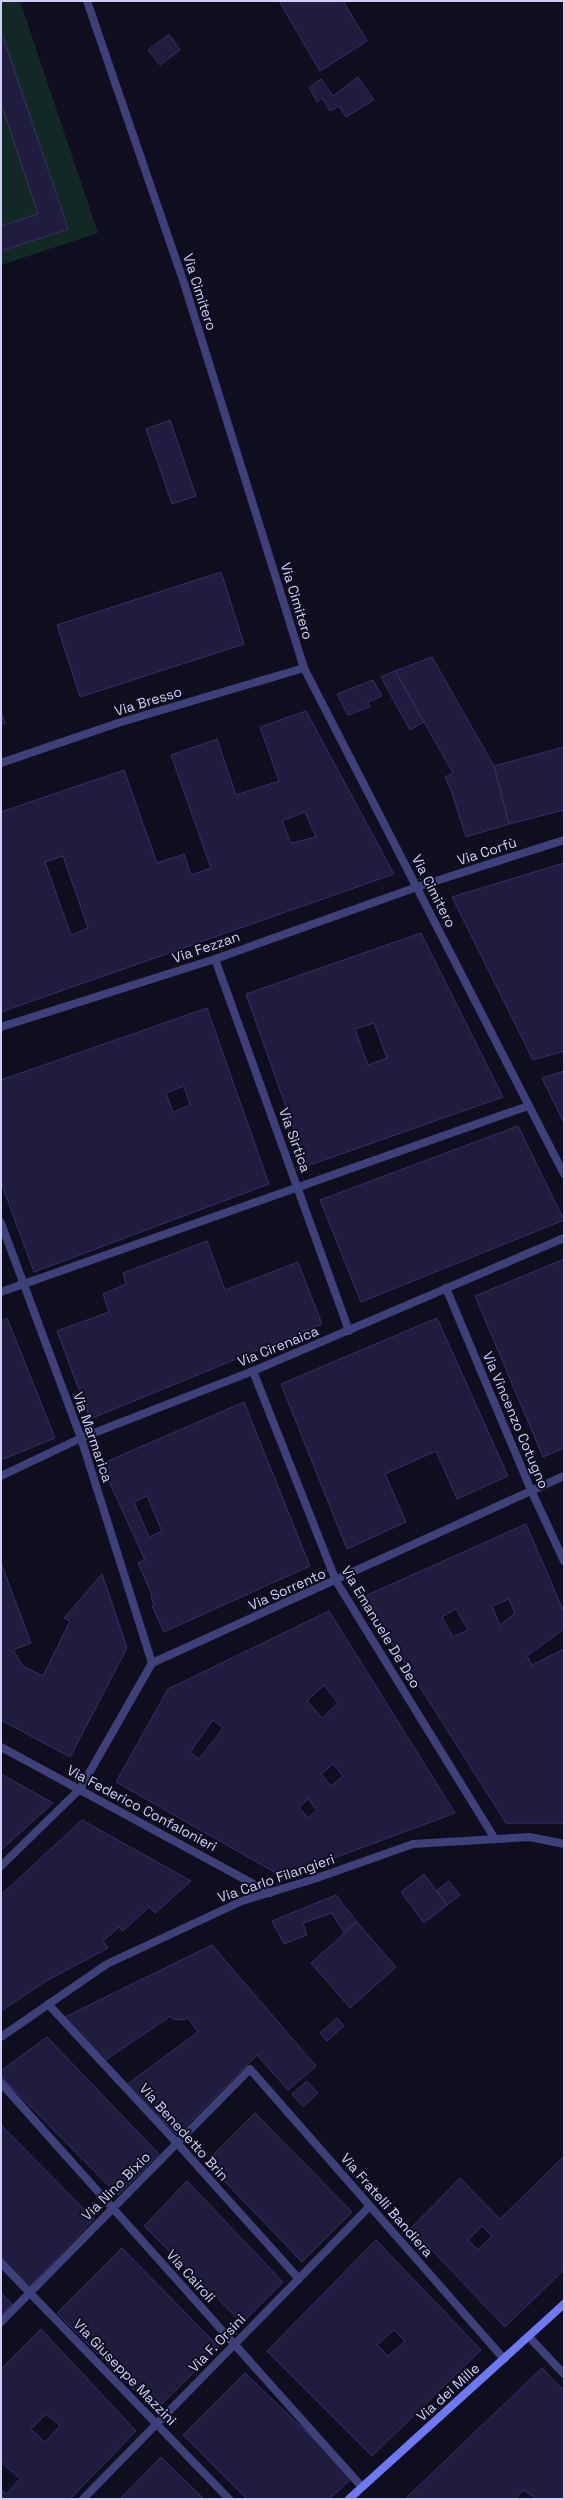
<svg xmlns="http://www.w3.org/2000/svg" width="565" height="2500" font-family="'Space Grotesk',sans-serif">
  <rect width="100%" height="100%" fill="#0f0e1e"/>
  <polygon fill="#122825" points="1,1 20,1 98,233 1,265"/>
  <g fill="#1f1c3e" stroke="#353068" fill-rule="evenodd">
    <polygon points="279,1 343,1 367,41 320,71"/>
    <polygon points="1,30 68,229 1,251 1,226 38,214 1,103"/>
    <polygon points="169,34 180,50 160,65 148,50"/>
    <polygon points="358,77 374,100 346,117 339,106 330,111 322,98 317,102 309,87 321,79 333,96"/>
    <polygon points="170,420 196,496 172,504 146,429"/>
    <polygon points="221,572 244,644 80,697 57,625"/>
    <polygon points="432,657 494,766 509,824 466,837 451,790 445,777 453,773 395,671"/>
    <polygon points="395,671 424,722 410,730 381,677"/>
    <polygon points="373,680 382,696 368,702 370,707 348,715 337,694"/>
    <polygon points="1,711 5,723 1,725"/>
    <path d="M306 711 394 874 1 1012V812L124 770 157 863 184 854 191 875 211 868 171 755 217 739 236 795 279 781 260 727ZM305 812 316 837 291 843 282 821ZM63 856 88 928 71 935 45 862Z"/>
    <polygon points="564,747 564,810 509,824 494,766"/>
    <polygon points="564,863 564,1051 533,1060 452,897"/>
    <path d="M421 933 503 1097 307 1166 246 994ZM374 1023 387 1058 368 1065 355 1029Z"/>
    <path d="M207 1008 269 1184 34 1272 1 1182V1080ZM184 1086 190 1105 173 1112 166 1093Z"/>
    <polygon points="564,1071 564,1123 542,1078"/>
    <polygon points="518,1126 564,1220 361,1302 320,1200"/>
    <polygon points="207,1241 225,1290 298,1262 322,1324 90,1419 57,1331 109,1312 103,1294 126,1284 123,1273"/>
    <polygon points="564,1259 564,1448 543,1457 475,1296"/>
    <polygon points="7,1318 55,1438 1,1460 1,1321"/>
    <polygon points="437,1318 508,1476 457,1499 436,1451 385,1474 406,1522 347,1549 281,1384"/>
    <path d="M244 1402 310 1566 164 1632 152 1606 154 1605 151 1596 152 1595 138 1563 145 1560 101 1464ZM147 1496 162 1531 149 1537 134 1502Z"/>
    <path d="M526 1524 564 1612V1629L527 1656 532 1665 564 1649V1823H506L363 1597ZM509 1599 515 1613 500 1625 492 1606ZM456 1609 468 1630 453 1637 442 1617Z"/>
    <polygon points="1,1563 31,1643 13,1650 23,1666 43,1676 70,1621 64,1618 102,1574 127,1648 70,1757 1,1720"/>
    <path d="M329 1611 455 1813 283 1877 116 1782 168 1689ZM324 1685 338 1703 322 1718 307 1701ZM213 1720 223 1728 199 1759 190 1752ZM333 1764 343 1776 331 1786 321 1774ZM308 1799 317 1810 308 1818 299 1807Z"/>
    <polygon points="1,1774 53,1803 1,1850"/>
    <polygon points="82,1820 191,1881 155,1913 149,1907 123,1931 119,1927 103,1941 108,1948 46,1981 1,2011 1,1895"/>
    <polygon points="424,1874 447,1905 424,1923 401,1892"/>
    <polygon points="449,1881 460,1895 447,1905 437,1890"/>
    <polygon points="336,1895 357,1922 344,1933 332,1913 303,1923 307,1935 284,1944 272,1921"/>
    <polygon points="357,1922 396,1967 350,2008 311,1963"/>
    <polygon points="212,1945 316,2066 288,2090 257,2055 177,2135 126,2085 198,2032 187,2017 185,2020 173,2019 171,2016 104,2061 65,2017"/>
    <polygon points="337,2018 344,2026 327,2041 320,2033"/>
    <polygon points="47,2037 159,2154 118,2195 1,2077 1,2071"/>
    <polygon points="307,2081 318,2093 303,2107 292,2094"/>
    <polygon points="255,2113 352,2212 302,2262 206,2162"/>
    <polygon points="1,2125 94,2219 29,2287 1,2257"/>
    <path d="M564 2156V2270L505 2327 411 2228 460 2178 500 2219ZM482 2226 492 2236 478 2250 468 2240Z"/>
    <polygon points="187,2181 283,2282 242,2323 144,2226"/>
    <path d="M376 2240 481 2350 372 2456 267 2351ZM394 2330 405 2341 388 2356 377 2345Z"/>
    <polygon points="122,2248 219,2347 155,2411 57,2313"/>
    <polygon points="1,2293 12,2304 1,2316"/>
    <path d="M41 2329 136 2431 70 2499H1V2489L6 2494 20 2479 1 2462V2369ZM46 2414 60 2426 45 2442 31 2429Z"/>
    <polygon points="542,2368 564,2391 564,2499 537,2499 523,2490 516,2499 405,2499"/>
    <polygon points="245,2373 353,2477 329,2499 247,2499 183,2435"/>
    <polygon points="161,2457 204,2499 120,2499"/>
  </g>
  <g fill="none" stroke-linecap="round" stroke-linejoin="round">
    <g stroke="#3d4079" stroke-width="8">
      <polyline points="87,1 184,283 304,668 564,1174"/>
      <polyline points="1,763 118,723 304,668"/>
      <polyline points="215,959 349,1331"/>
      <polyline points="1,1027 215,959 417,887 564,840"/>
      <polyline points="1,1223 81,1438 152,1663"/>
      <polyline points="446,1288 531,1490 564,1561"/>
      <polyline points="1,1292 528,1106"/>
      <polyline points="253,1371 336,1581 495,1839"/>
      <polyline points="1,1476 81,1438 253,1371 564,1238"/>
      <polyline points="1,1747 270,1893"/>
      <polyline points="1,1866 80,1789 152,1663 564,1476"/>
      <polyline points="48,2004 177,2143 299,2279"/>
      <polyline points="1,2037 107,1964 242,1901 314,1879 413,1844 530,1837 564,1844"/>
      <polyline points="1,2083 362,2487"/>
      <polyline points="1,2263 229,2499"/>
      <polyline points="1,2322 250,2069 504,2359"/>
      <polyline points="529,2337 564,2374"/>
      <polyline points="83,2499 370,2206"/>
    </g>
    <polyline stroke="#6e78f3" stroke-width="8" points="349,2499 564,2304"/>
  </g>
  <g text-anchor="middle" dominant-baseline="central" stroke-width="4" stroke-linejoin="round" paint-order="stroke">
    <g font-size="14" fill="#d0cffb" stroke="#0f0e1e">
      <text transform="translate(200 292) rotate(72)">Via Cimitero</text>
      <text transform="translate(297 601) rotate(73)">Via Cimitero</text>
      <text transform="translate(148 701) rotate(-17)">Via Bresso</text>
      <text transform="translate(487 851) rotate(-18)">Via Corfù</text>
      <text transform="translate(434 891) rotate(63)">Via Cimitero</text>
      <text transform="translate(206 947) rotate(-19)">Via Fezzan</text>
      <text transform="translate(295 1140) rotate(70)">Via Sirtica</text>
      <text transform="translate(278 1346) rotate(-22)">Via Cirenaica</text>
      <text transform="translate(516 1420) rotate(67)">Via Vincenzo Cotugno</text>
      <text transform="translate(93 1437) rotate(71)">Via Marmarica</text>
      <text transform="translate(287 1589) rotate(-24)">Via Sorrento</text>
      <text transform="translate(381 1627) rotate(59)">Via Emanuele De Deo</text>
      <text transform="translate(142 1808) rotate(28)">Via Federico Confalonieri</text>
      <text transform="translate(276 1878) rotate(-19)">Via Carlo Filangieri</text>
      <text transform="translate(184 2132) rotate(48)">Via Benedetto Brin</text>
      <text transform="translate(116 2186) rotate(-45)">Via Nino Bixio</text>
      <text transform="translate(387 2205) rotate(49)">Via Fratelli Bandiera</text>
      <text transform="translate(191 2276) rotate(48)">Via Cairoli</text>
      <text transform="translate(217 2343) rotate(-46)">Via F. Orsini</text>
      <text transform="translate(125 2372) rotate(46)">Via Giuseppe Mazzini</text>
      <text transform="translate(448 2392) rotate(-42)">Via dei Mille</text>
    </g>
  </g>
  <rect width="565" height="2500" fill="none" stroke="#d0cffb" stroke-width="4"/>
</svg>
